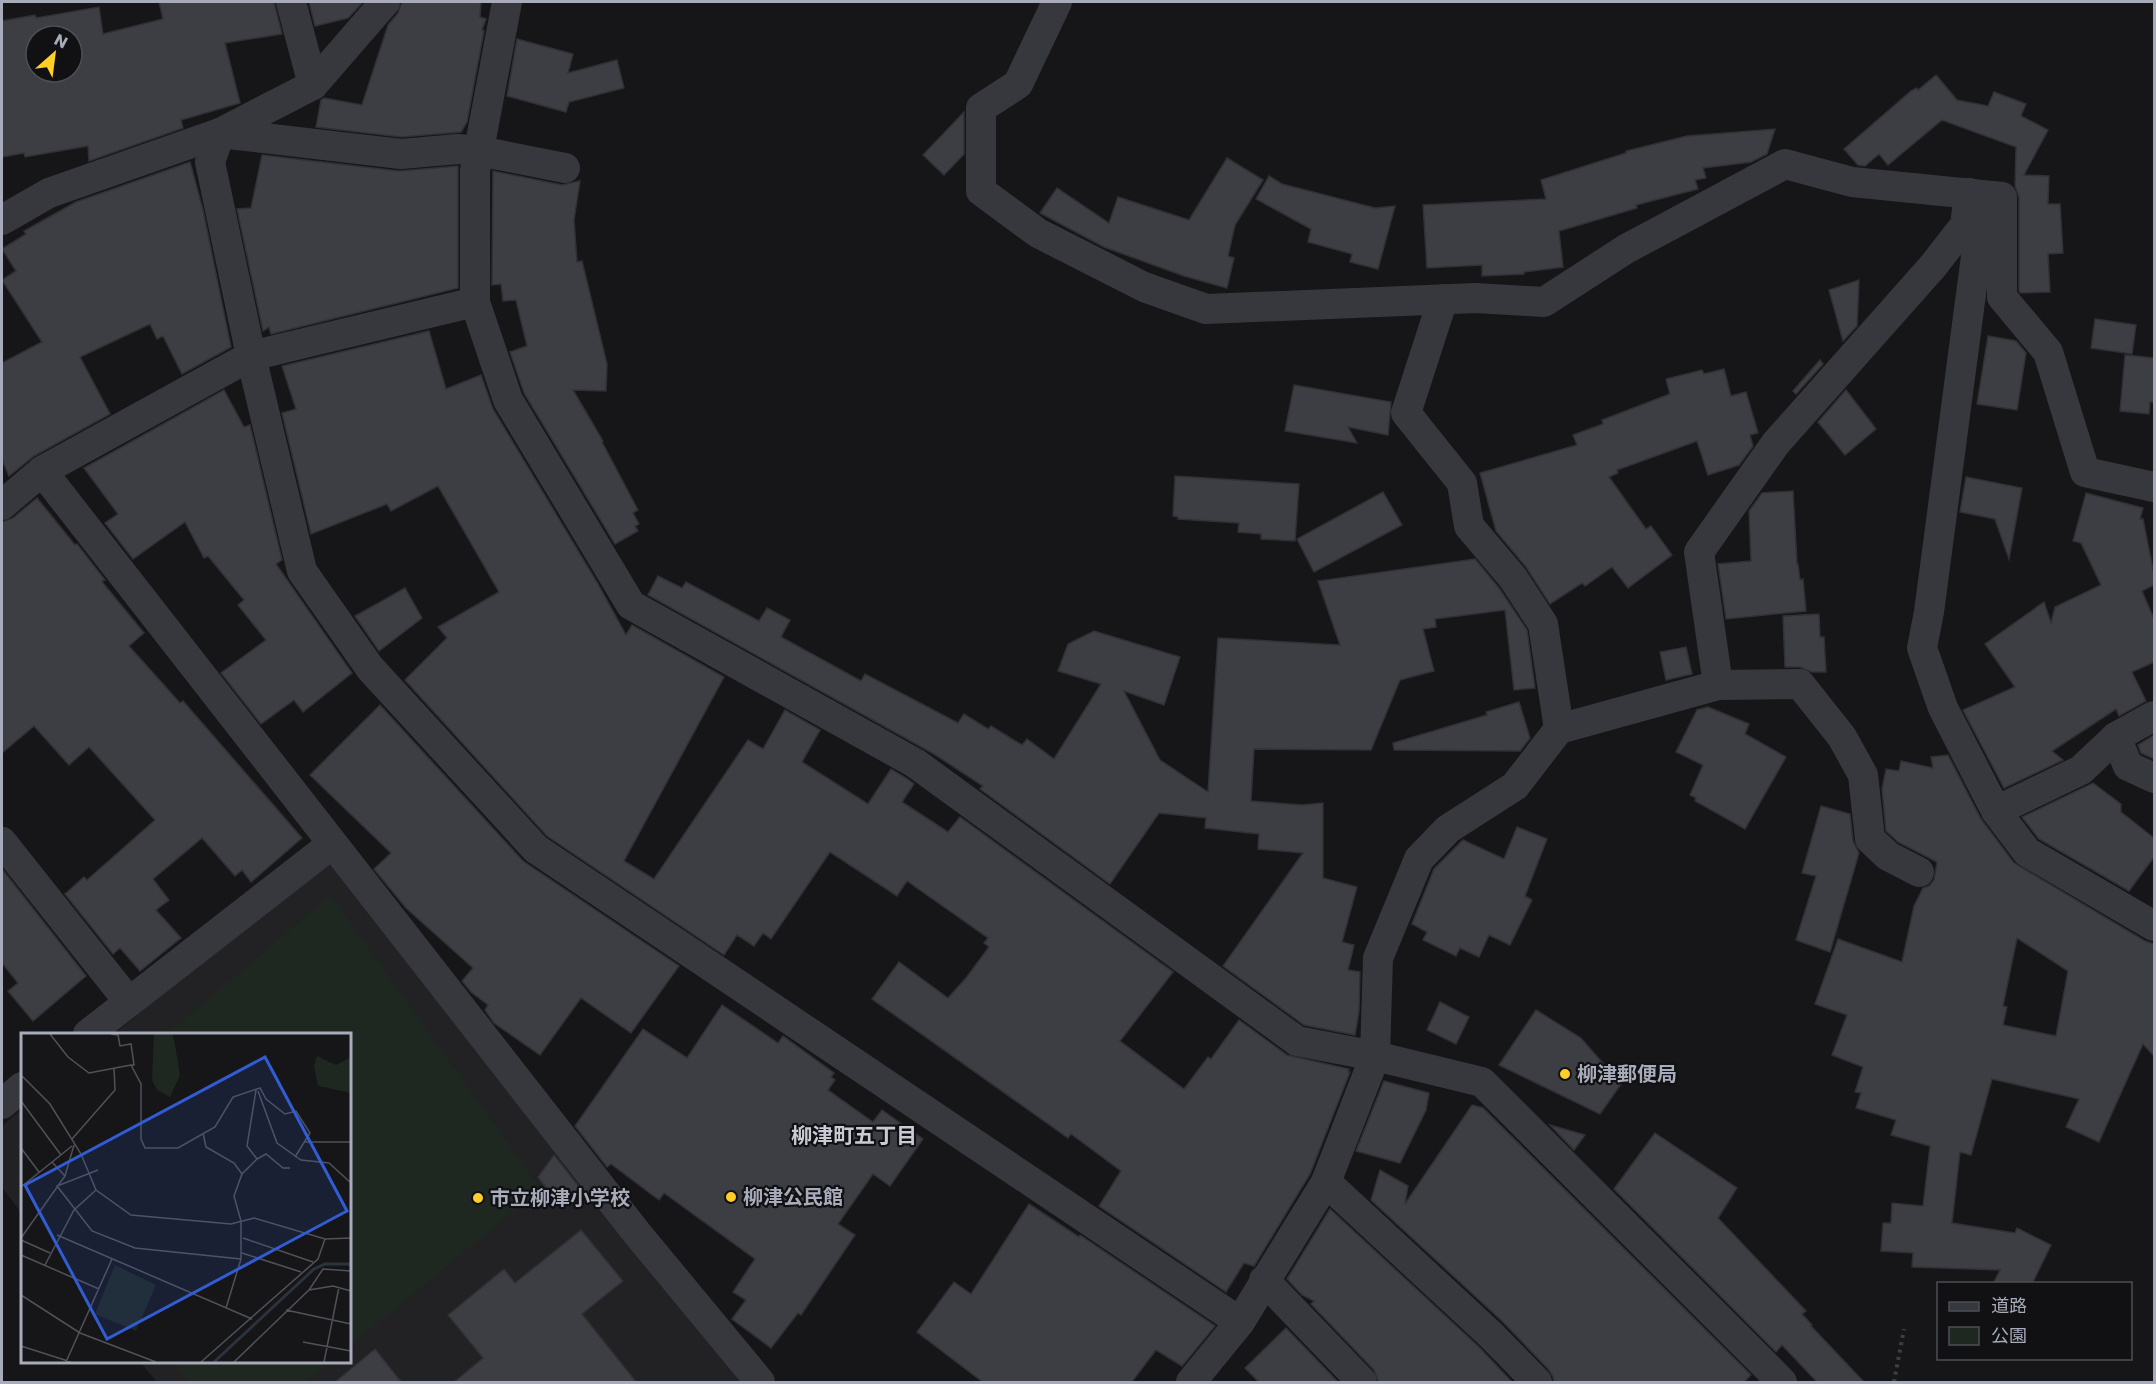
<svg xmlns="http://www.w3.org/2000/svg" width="2156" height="1384" font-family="Poppins,'Noto Sans JP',sans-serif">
  <rect width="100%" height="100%" fill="#161618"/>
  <g fill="#222225">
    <polygon points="332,857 754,1382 157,1382 140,1362 350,1362 350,1034 114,1034"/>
    <polygon points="22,1109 22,1214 2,1187 2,1126"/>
  </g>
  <g fill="#1e2720">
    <polygon points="331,895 541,1189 350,1346 350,1034 167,1034"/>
    <polygon points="172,1362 331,1362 305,1382 189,1382"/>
  </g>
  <g fill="#3d3e43" stroke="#303035" stroke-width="1.5" fill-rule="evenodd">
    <path d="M159 2H274L282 34 225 43 240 103 181 120 183 128 89 161 88 146 25 157 24 153 2 157V21L35 15 36 18 99 7 103 34 163 19ZM36 36H72V72H36Z"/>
    <polygon points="309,2 363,2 348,18 315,26"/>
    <polygon points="402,2 481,2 480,17 486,19 482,30 484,31 467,122 461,132 401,137 316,127 321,100 324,98 362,105 388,25 398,13"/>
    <polygon points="517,39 573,54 568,73 617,60 624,88 569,102 566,112 507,96"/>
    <polygon points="1936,75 1957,100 1988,106 1994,92 2026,104 2021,116 2048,130 2024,175 2049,176 2048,204 2060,204 2063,253 2048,254 2050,292 2021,293 2019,291 2019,197 2015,186 2016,147 1942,120 1888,165 1879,154 1865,166 1858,165 1844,149 1911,91 1917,88 1918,90"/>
    <polygon points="964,112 964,154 944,175 923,155"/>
    <polygon points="1775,129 1767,154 1751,162 1703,168 1706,178 1695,180 1698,189 1636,205 1637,208 1559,231 1563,267 1524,272 1524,274 1482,276 1482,265 1427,268 1423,205 1546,199 1541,180 1626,153 1626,151 1687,136"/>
    <polygon points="262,155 399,171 458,166 458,288 271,334 269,327 263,331 237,209 251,208"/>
    <polygon points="1227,158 1263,180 1235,225 1228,256 1234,258 1227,288 1184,276 1104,247 1040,213 1057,188 1109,223 1118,197 1189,220"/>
    <polygon points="190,162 203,210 231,347 182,374 163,336 157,339 150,324 80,357 110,414 34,456 9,476 2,460 2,363 42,342 2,280 16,271 2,249 26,234 24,231 76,202"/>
    <polygon points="493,171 562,185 580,181 574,220 577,262 582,261 607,364 606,391 573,390 603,441 602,442 638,510 633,513 639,524 635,526 638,531 615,544 524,393 510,352 527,346 516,300 503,301 501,284 492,285"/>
    <polygon points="1269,176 1282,184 1375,208 1395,206 1378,269 1350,262 1352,254 1308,242 1311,229 1256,199"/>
    <polygon points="1859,280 1857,326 1843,341 1829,290"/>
    <polygon points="2095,319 2136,325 2132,354 2091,348"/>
    <polygon points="429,331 446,389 481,375 493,409 598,584 626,635 632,625 724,677 624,861 654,879 748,740 763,749 785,710 820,730 802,762 868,804 891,769 906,778 914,784 902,802 948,832 960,817 1173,972 1120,1041 1184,1089 1208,1057 1211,1059 1239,1020 1287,1055 1349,1069 1348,1072 1350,1072 1310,1174 1254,1266 1244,1263 1226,1292 1099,1206 1121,1171 1071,1134 1068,1138 872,999 899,962 948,998 966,978 989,947 984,943 988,938 907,881 897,896 830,852 771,939 763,933 754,946 737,935 724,955 547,836 405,680 447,638 438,627 499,592 438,486 391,511 387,504 311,534 282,413 296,409 282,366"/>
    <polygon points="1988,336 2016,341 2026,353 2017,410 1977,404"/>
    <polygon points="2125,355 2154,358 2154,402 2150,402 2149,414 2120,411"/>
    <polygon points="1820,360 1823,364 1796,394 1793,391"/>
    <polygon points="1724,369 1731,396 1746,392 1758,433 1750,435 1753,446 1739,465 1708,475 1697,441 1617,470 1618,473 1609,477 1646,529 1651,526 1672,555 1628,588 1612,567 1585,586 1582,583 1550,604 1526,567 1496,531 1480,473 1577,445 1573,435 1603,424 1602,420 1670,394 1666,379 1702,370 1704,374"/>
    <polygon points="1294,385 1391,402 1388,435 1348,427 1357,443 1285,431"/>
    <polygon points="224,390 244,427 250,425 282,560 276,564 352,673 303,712 294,700 261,724 221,673 266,640 238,605 244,600 208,556 204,558 185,522 133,559 105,523 118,514 84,468"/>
    <polygon points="1846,390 1876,429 1845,455 1818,422"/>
    <polygon points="1175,476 1299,484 1295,541 1261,539 1261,534 1238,532 1239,523 1178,519 1178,517 1173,516"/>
    <polygon points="1966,477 2022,488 2009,559 1995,519 1960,512"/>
    <polygon points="1793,491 1797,564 1798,564 1800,580 1803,579 1806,611 1726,619 1718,564 1751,561 1749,511 1762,493"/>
    <polygon points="1383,492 1402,525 1314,572 1297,539"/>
    <polygon points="2086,493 2143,508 2140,519 2143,519 2154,574 2154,585 2142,591 2154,619 2154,662 2132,672 2146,701 2119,716 2116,709 2052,751 2063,760 2004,788 1963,710 2015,687 1985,644 2044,602 2051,623 2055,607 2101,585 2081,543 2073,541"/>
    <polygon points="37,498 75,545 77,544 105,580 102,581 103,583 144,633 129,646 180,703 183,701 302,838 251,882 242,870 235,876 202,838 153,879 169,900 156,910 181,938 140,971 120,948 113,954 65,894 84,877 87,880 155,820 89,747 69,765 34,726 2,753 2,522 13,518"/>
    <polygon points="1475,559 1499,588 1527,630 1535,688 1514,690 1505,610 1435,619 1436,627 1423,629 1434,671 1400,680 1371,750 1254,749 1251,801 1302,805 1323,803 1323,878 1357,887 1342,942 1354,945 1348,970 1360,972 1359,1011 1355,1035 1304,1025 1223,966 1303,853 1258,849 1259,834 1205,828 1206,818 1159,813 1110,884 980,789 983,786 934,754 648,595 658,576 682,588 686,582 759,621 767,608 790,620 781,637 861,681 865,674 958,723 964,714 988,729 991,726 1022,745 1027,739 1054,759 1101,684 1058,671 1068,644 1094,631 1180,657 1164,705 1124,691 1160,760 1208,792 1218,638 1340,645 1318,581"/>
    <polygon points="405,588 422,618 379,651 355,616"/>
    <polygon points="1819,614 1820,637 1824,637 1826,672 1812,672 1800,667 1785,667 1783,616"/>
    <polygon points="1686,647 1692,674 1666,680 1660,652"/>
    <polygon points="1519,702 1530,738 1520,751 1394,750 1393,743 1487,715 1486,712"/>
    <polygon points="380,705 523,861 679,966 631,1033 581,998 540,1055 494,1023 485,1010 488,1005 471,992 462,981 473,968 406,908 374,869 391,853 310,775"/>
    <polygon points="1708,707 1749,724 1745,734 1786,757 1745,829 1695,801 1696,798 1690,795 1703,765 1676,752 1697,710"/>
    <polygon points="2154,735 2154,759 2141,753 2138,745"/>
    <path d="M1948 755 1981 819 2014 863 2145 941 2154 944V1056L2143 1044 2099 1142 2066 1127 2079 1099 1992 1079 1971 1155 1960 1152 1952 1223 2015 1233 2017 1228 2051 1245 2032 1284H1993L2000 1270 1912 1267 1913 1253 1881 1251 1883 1223H1891L1892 1203 1923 1206 1930 1146 1891 1135 1896 1120 1856 1108 1861 1093 1855 1092 1863 1067 1832 1055 1847 1015 1815 1004 1838 939 1902 962 1914 906 1923 888 1929 886 1934 880 1937 862 1898 842 1886 831 1882 789 1886 769 1899 771 1901 761 1933 768 1931 757ZM2017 938 2068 971 2056 1036 2003 1025 2007 1007 2003 1006Z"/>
    <polygon points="2093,783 2121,804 2121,812 2154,838 2154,857 2129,891 2039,839 2022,817"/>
    <polygon points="1821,806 1850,814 1853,841 1859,853 1830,952 1796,940 1816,876 1802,873"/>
    <polygon points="1517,827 1547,839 1525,896 1532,900 1510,945 1489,935 1479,957 1460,948 1456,956 1423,940 1427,932 1412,924 1434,869 1463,840 1504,859"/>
    <polygon points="2,869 86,976 33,1021 8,991 18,983 2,963"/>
    <polygon points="1440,1002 1469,1017 1456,1044 1427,1030"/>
    <polygon points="722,1005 778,1043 783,1036 834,1073 831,1077 835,1080 828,1090 873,1122 882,1110 923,1139 890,1186 873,1174 838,1224 855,1235 801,1315 798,1313 771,1348 732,1319 746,1300 733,1292 755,1259 664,1193 659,1200 611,1164 607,1167 575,1126 643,1029 687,1058"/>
    <polygon points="1536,1010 1581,1038 1621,1084 1600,1114 1499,1065"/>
    <polygon points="1384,1081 1429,1093 1426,1110 1400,1163 1356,1151"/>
    <polygon points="1472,1105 1483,1108 1751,1375 1743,1383 1554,1383 1553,1377 1549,1370 1503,1322 1371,1200 1380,1170 1408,1186 1405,1204"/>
    <polygon points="1550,1125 1585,1135 1574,1150"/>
    <polygon points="1655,1133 1737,1188 1718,1218 1806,1311 1802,1314 1812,1325 1811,1326 1865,1383 1818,1383 1782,1345 1776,1352 1614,1189"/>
    <polygon points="554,1155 580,1188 558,1204 538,1177"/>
    <polygon points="1029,1204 1079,1237 1080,1235 1215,1326 1182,1366 1156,1350 1131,1383 984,1383 917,1332 954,1282 971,1294"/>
    <polygon points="1330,1209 1479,1347 1513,1383 1379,1383 1374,1370 1311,1304 1314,1301 1302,1295 1287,1279"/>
    <polygon points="581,1230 623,1281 582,1314 637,1383 453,1383 483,1358 448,1315 504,1269 515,1283"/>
    <polygon points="1286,1328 1339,1383 1260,1383 1245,1368"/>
    <polygon points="375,1349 402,1383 334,1383"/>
  </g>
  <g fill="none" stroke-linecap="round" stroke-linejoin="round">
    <polyline stroke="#3d3e45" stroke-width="4" stroke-dasharray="3 4.5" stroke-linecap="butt" points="1894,1382 1904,1329"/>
    <g stroke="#37373e" stroke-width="30">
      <polyline points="291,2 313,85"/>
      <polyline points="507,2 475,171 475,302 508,400 631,605 915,763 1297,1041 1375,1056 1482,1082 1782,1382"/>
      <polyline points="1057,2 1018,84 981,108 981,191 1038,233 1144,287 1206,309 1476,298 1544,302 1626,249 1785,164 1852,182 2002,197 2002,297 2048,352 2085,472 2154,487"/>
      <polyline points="565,168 479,151 458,149 401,154 220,133 210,162 251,356 302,571 370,668 536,849 1240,1322"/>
      <polyline points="1972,202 1980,226 1929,612 1922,648 1943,708 1996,811 2027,852 2154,926"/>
      <polyline points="2,220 49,193 220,133 313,85 385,2"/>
      <polyline points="1443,299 1406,413 1462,483 1469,526 1513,578 1543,624 1559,729"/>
      <polyline points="42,471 636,1232 760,1382"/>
      <polyline points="2,505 42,471 251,356 475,302"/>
      <polyline points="1718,685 1800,684 1842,737 1863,775 1870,839 1888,856 1919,872"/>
      <polyline points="2116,737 2128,766 2154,778"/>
      <polyline points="1996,811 2081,770 2116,737 2154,716"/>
      <polyline points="2,842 129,1002"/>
      <polyline points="88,1034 332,844"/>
      <polyline points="2,1104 22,1087"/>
      <polyline points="1326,1182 1491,1335 1537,1382"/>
      <polyline points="1264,1280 1362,1382"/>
      <polyline points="1191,1382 1240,1322 1326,1182 1375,1056 1378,958 1419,859 1448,829 1515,786 1559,729 1718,685 1699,552 1776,443 1933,266 1965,225 1969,193"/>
    </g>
  </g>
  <g fill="#ffce27" stroke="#111113" stroke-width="2">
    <circle cx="1565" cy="1074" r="6"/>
    <circle cx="731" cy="1197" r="6"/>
    <circle cx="478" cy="1198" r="6"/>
  </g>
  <g text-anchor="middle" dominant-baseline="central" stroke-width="4.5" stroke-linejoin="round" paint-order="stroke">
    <g font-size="20" font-weight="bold" fill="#a7abba" stroke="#111113" text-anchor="start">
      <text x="1577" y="1074">柳津郵便局</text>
      <text x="743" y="1197">柳津公民館</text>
      <text x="490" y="1198">市立柳津小学校</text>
    </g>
    <g font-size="21" font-weight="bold" fill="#c8cad5" stroke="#111113">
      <text x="854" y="1135">柳津町五丁目</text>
    </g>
  </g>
  <g transform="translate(21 1033)">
    <rect width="330" height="330" fill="#161618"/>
    <path d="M133 1H151L154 11 159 42 149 64 136 57 131 47ZM296 23 315 32 330 24V60L297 53 293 33ZM94 232 135 252 115 298 74 281Z" fill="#1e2720"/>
    <path fill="none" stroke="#2b333e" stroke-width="3" d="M193 329 293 236 304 231H330"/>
    <path fill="none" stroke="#505259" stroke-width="1.5" d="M29 1 47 24 68 40 110 32M90 1 97 2 99 13 110 11 113 32H110M110 32 120 51V106L124 115H157L194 94 212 64 239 55 245 66 264 81 275 78 289 100 274 124M0 42 29 71 60 121 75 157 110 182 210 191 233 185 304 206 330 205M237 58 256 110 280 127 308 130 330 150M0 68 40 122M182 100 185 114 213 130 221 141M51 106 94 57 93 35M283 109H330M0 115 18 139M236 126 245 121 262 135H269M31 129 44 143M77 137 36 153 71 198 114 215 220 226M0 154 51 113M36 202 231 286M0 205 44 143 53 112M222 205 292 229M0 207 29 220M221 220 280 239M0 222 78 256M24 232 53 177 75 157M288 257 302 236 330 238M0 262 59 300 135 329M205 275 220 226V188L213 163 221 141 236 126 226 113 235 57M265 277 330 291M282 309 330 318M0 313 50 329M45 329 91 226M180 329 297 226 304 206M213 329 288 257 312 253 330 258M303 329 318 254"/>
    <path fill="#325cd4" fill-opacity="0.15" stroke="#325cd4" stroke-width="3" d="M244 24 326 178 86 306 4 152Z"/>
    <rect width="330" height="330" fill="none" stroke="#a7abba" stroke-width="3"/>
  </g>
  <rect width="2156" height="1384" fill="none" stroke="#a7abba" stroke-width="6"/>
  <rect x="1937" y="1282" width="195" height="78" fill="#111113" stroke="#4d4f56" stroke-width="1.5"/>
  <rect x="1949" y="1302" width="30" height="9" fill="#37373e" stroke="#4d4f56" stroke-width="1.5"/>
  <text x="1991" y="1312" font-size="18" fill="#a7abba">道路</text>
  <rect x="1949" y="1327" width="30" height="18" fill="#1e2720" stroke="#4d4f56" stroke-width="1.5"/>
  <text x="1991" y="1342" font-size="18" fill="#a7abba">公園</text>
  <g transform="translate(54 54) rotate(28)"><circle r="28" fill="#111113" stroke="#4d4f56" stroke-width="1.5"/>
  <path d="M0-4.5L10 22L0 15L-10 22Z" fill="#ffce27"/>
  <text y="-9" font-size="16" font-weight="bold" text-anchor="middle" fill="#a7abba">N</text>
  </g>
</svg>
